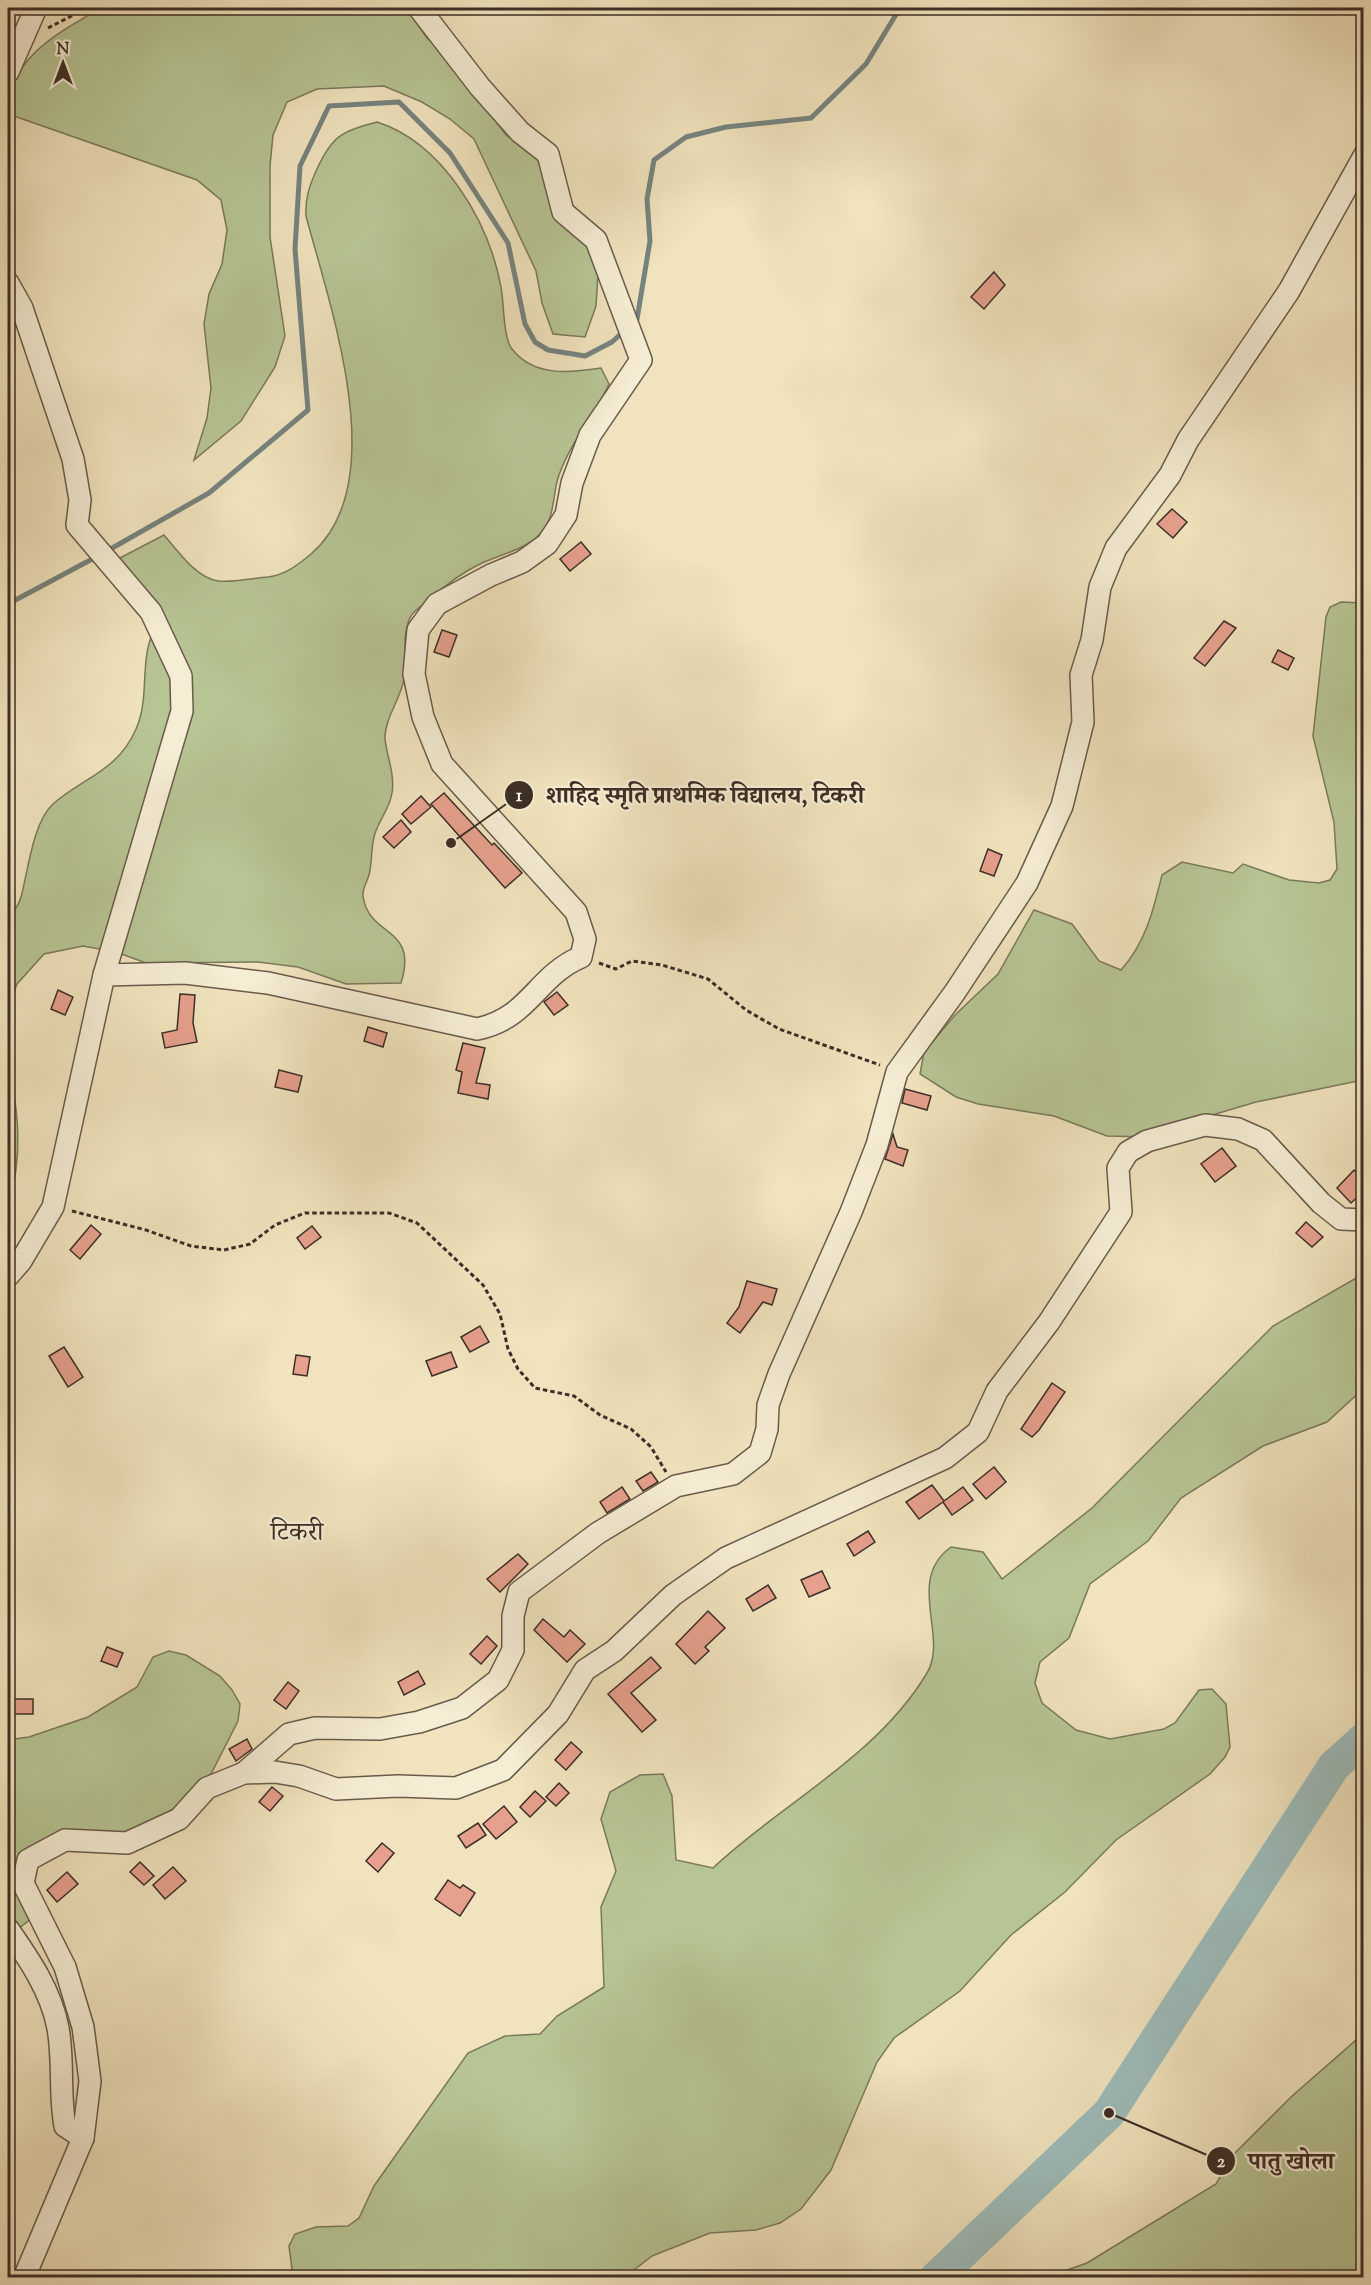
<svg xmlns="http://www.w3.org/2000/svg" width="1371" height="2285" font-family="'Sorts Mill Goudy','Noto Serif Devanagari',serif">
  <rect width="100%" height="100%" fill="#f0e3bd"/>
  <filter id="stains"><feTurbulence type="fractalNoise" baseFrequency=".00333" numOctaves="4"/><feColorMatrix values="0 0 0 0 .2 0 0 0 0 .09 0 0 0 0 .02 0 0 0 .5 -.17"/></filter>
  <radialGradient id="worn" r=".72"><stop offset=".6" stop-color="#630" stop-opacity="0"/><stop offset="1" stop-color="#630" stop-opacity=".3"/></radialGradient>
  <g fill="#b7c493" stroke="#7a795c" stroke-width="1.5">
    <path d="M101 8H406L427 38 445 53 506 135 540 159 554 215 590 246 598 274 596 306 585 337 553 334 542 303 536 271 474 139 450 119 422 102 384 86 317 89 287 102 273 135 270 166V237L285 336 275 367 241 421 194 460 207 418 211 388 204 324 209 294 222 264 227 230 221 200 197 180 8 114C7 58 60 32 101 8Z"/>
    <path d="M377 122C443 143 489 222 501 287 504 302 503 338 512 349 534 377 569 373 601 368L609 384C595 415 571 441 559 475 551 497 557 519 537 537 521 551 498 555 480 564 461 573 443 587 428 601 423 605 414 610 411 616 401 634 407 659 404 679 401 698 384 720 385 739 387 757 395 774 392 793 390 806 383 815 378 826 370 841 373 859 369 875 367 882 362 889 363 896 369 939 419 925 401 983L346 984 298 967 258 962 146 963 116 952 83 946 44 954 17 984 8 1007C8 980 5 952 8 925 8 916 19 907 21 897 28 871 33 822 53 804 84 777 118 771 136 729 152 692 136 658 159 620L116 560 164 535C177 550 196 578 218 581 233 583 252 578 268 577 285 575 298 565 311 554 394 483 329 304 306 216 305 199 309 187 316 171 332 136 340 132 377 122Z"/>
    <path d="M1341 602 1363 603V1080L1256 1102 1192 1121 1150 1137 1107 1136 1054 1116 978 1104 956 1097 920 1074 924 1052 955 1015 998 974 1034 910 1072 924 1099 961 1121 970C1146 942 1153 911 1162 875L1182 862 1233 873 1243 864 1289 880 1319 883 1330 880 1337 869 1334 822 1313 736 1326 617 1330 607Z"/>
    <path d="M8 1058C18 1111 24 1154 8 1207Z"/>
    <path d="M1363 1274V1389L1327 1422 1263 1446 1181 1498 1148 1541 1090 1584 1069 1638 1040 1662 1035 1683 1042 1703 1076 1730 1110 1739 1164 1729 1175 1723 1199 1690 1212 1689 1226 1704 1230 1747 1225 1757 1210 1774 1116 1840 1065 1892 1011 1935 960 1991 894 2038 877 2062 831 2170 801 2209 780 2223 756 2230 710 2233 652 2256 625 2277H293L289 2246 295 2234 316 2227 348 2226 359 2218 374 2186 468 2053 505 2036 540 2034 557 2016 604 1987 601 1907 616 1871 601 1819 610 1792 640 1775 663 1774 672 1796 676 1860 713 1868C783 1802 876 1758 927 1673 949 1637 905 1580 951 1547L983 1552 1002 1579 1092 1508 1273 1326Z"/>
    <polygon points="169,1651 186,1655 220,1676 232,1690 240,1704 238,1721 207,1782 177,1813 124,1839 25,1853 32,1918 8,1937 8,1740 29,1737 88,1717 137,1687 153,1657"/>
    <polygon points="1363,2034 1363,2277 1047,2277 1087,2263 1216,2184 1232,2156 1291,2097"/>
  </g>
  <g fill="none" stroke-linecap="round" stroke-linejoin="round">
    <g stroke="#76837f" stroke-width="5">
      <polyline points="633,323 637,319 650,241 647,199 654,160 686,137 726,127 811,118 866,64 900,8"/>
      <polyline points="107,551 209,493 308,410 295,249 300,166 329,106 399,102 450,153 508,243 525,324 535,342 548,350 585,356 612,342 624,331"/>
      <polyline points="8,604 96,557"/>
    </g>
    <polyline stroke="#9dbcba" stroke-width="33" points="936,2278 1109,2113 1334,1766 1364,1739"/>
  </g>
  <g fill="#e6a08d" stroke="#3c2e26" stroke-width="1.5">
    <polygon points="994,272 1005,285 984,309 971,297"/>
    <polygon points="1172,509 1187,522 1173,538 1157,524"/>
    <polygon points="581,542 591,554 570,571 560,559"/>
    <polygon points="1224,621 1236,628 1205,666 1194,658"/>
    <polygon points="442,630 457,635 449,657 434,652"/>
    <polygon points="1278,650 1294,658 1288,670 1272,662"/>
    <polygon points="444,793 492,845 494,843 522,873 505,888 431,804"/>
    <polygon points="421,796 431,807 411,824 402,814"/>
    <polygon points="401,820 411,832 394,848 383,837"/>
    <polygon points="988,849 1002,855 994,876 980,871"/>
    <polygon points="58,990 73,997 65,1015 51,1009"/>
    <polygon points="557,992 568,1005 554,1015 544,1002"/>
    <polygon points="180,994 195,995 193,1023 197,1042 165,1048 162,1033 177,1030"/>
    <polygon points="368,1027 387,1033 383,1047 364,1041"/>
    <polygon points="463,1043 485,1048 476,1083 490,1085 488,1099 458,1093 462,1072 456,1070"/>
    <polygon points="279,1070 302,1076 298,1092 275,1087"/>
    <polygon points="905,1089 931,1096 927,1110 902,1103"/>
    <polygon points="893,1134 897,1147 908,1150 903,1166 885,1159"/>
    <polygon points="1222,1148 1236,1166 1215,1182 1201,1164"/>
    <polygon points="1354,1170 1364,1180 1364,1191 1351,1203 1337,1188"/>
    <polygon points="1306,1222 1323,1237 1312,1247 1296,1233"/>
    <polygon points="91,1225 101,1234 80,1259 70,1250"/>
    <polygon points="312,1226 321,1237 305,1249 297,1238"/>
    <polygon points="747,1281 777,1289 772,1305 763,1302 740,1333 727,1323 739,1307"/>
    <polygon points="480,1326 489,1342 470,1352 461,1337"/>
    <polygon points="64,1347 83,1377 68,1387 49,1356"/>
    <polygon points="451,1352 457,1367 432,1376 426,1361"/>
    <polygon points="296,1355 310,1357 307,1376 293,1374"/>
    <polygon points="1052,1383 1065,1392 1039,1430 1032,1437 1021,1429"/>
    <polygon points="994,1467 1006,1482 986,1499 973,1484"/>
    <polygon points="651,1472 658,1482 643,1491 636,1481"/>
    <polygon points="932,1485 944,1501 963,1487 973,1500 952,1515 943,1502 919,1519 906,1502"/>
    <polygon points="622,1487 630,1499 607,1513 600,1502"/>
    <polygon points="868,1531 875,1542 854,1556 847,1544"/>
    <polygon points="518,1554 528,1564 500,1592 487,1579"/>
    <polygon points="822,1571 830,1588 809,1597 801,1580"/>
    <polygon points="768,1585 776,1598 753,1611 746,1599"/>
    <polygon points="708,1611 725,1628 705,1647 709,1651 695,1664 676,1644"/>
    <polygon points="543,1619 564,1637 570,1630 585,1644 567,1662 534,1630"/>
    <polygon points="487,1636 497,1646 481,1664 470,1654"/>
    <polygon points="107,1647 123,1653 117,1667 101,1661"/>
    <polygon points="651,1657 661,1668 631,1693 656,1720 642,1732 608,1694"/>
    <polygon points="418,1671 425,1684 404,1695 398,1682"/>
    <polygon points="288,1682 299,1691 286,1709 274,1700"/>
    <rect x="12" y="1699" width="21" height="15"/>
    <polygon points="247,1739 252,1749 236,1761 229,1749"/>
    <polygon points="571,1742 582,1752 566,1770 555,1760"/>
    <polygon points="559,1783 569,1793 556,1806 546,1797"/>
    <polygon points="272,1787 283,1796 270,1811 259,1802"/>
    <polygon points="535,1791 546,1801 530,1817 520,1807"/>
    <polygon points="504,1806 517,1822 496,1839 483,1824"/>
    <polygon points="478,1823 486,1835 466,1848 458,1836"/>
    <polygon points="382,1843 394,1853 378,1872 366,1861"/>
    <polygon points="140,1862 154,1876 144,1885 130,1872"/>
    <polygon points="173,1867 186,1881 165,1899 153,1885"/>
    <polygon points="67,1872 78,1884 57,1902 47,1890"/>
    <polygon points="448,1880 460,1888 463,1885 475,1893 460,1916 435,1899"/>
  </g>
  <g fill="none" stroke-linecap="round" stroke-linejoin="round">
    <defs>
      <g id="street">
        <polyline points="8,72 36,8"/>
        <polyline points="8,283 22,308 73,459 80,500 77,525 151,612 181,676 182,711 104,975 53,1207 21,1261 8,1276"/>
        <path d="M104 975 185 973 268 983 477 1029C530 1018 536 976 581 957L585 939 576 912 442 764 423 717 414 674 418 630 437 604 491 575 522 562 547 544 566 515 572 483 590 435 641 360 596 240 563 212 548 154 520 132 480 87 419 8"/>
        <polyline points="244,1773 289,1734 315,1728 380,1729 419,1722 462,1708 498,1680 513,1650 513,1616 519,1592 598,1533 676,1486 733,1474 760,1453 767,1429 768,1405 779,1374 851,1212 877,1145 897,1072 955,992 1027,883 1062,806 1083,722 1081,675 1092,640 1100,587 1116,548 1170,475 1188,440 1289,291 1364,156"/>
        <path d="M8 1929C29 1959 51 1991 58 2028 64 2061 59 2094 65 2126L83 2138"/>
        <polyline points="24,2278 83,2138 90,2081 83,2027 65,1967 23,1883 28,1860 65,1840 127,1843 179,1819 207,1788 244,1773 275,1772 299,1776 336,1789 398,1786 456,1788 503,1770 558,1714 585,1670 614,1651 673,1595 726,1558 945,1458 978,1432 997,1391 1049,1322 1121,1212 1118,1168 1128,1152 1147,1141 1205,1125 1238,1129 1263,1140 1321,1203 1341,1219 1364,1220"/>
      </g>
    </defs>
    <use href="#street" stroke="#695b4c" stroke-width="24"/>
    <g stroke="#3c2e26" stroke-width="3" stroke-dasharray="4.5 3" stroke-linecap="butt">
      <polyline points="48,28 87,8"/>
      <polyline points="599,963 616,969 632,961 662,965 708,979 746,1010 779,1029 880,1065"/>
      <polyline points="72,1211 146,1230 191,1246 224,1250 250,1244 275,1225 305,1213 389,1213 417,1223 483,1285 500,1314 508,1349 518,1369 535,1388 574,1396 600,1415 631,1429 651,1447 666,1472"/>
    </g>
    <use href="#street" stroke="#f5edd4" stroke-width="21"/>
  </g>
  <g text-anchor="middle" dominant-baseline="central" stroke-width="4.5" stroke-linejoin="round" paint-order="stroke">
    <g font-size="26" fill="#3c2e26" stroke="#f5edd4">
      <text x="297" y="1533">टिकरी</text>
    </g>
  </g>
  <path fill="none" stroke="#3c2e26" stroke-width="2" d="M451 843L519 795M1109 2113L1221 2161"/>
  <g fill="#3c2e26" stroke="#f5edd4" stroke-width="2">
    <circle cx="451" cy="843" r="6"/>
    <circle cx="1109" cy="2113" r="6"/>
    <circle cx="519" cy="795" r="15"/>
    <circle cx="1221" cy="2161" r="15"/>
  </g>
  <g font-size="18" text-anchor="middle" font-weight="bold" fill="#fff">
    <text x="519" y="801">1</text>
    <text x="1221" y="2167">2</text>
  </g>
  <g font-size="24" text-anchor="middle" font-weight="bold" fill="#3c2e26" stroke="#f5edd4" stroke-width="4.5" stroke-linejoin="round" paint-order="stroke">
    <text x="705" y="803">शाहिद स्मृति प्राथमिक विद्यालय, टिकरी</text>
    <text x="1291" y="2169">पातु खोला</text>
  </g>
  <rect width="1371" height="2285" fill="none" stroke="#f0e3bd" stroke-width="30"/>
  <rect x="9" y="9" width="1353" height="2267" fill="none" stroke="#3c2e26" stroke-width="3"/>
  <rect x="15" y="15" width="1341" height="2255" fill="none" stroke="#3c2e26" stroke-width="1.5"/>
  <g transform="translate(63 63)" stroke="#f5edd4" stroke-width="4.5" paint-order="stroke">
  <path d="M0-4.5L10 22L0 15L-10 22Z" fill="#3c2e26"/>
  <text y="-9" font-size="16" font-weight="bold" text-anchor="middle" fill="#3c2e26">N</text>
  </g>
  <rect width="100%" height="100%" filter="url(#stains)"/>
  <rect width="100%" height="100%" fill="url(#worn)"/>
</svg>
